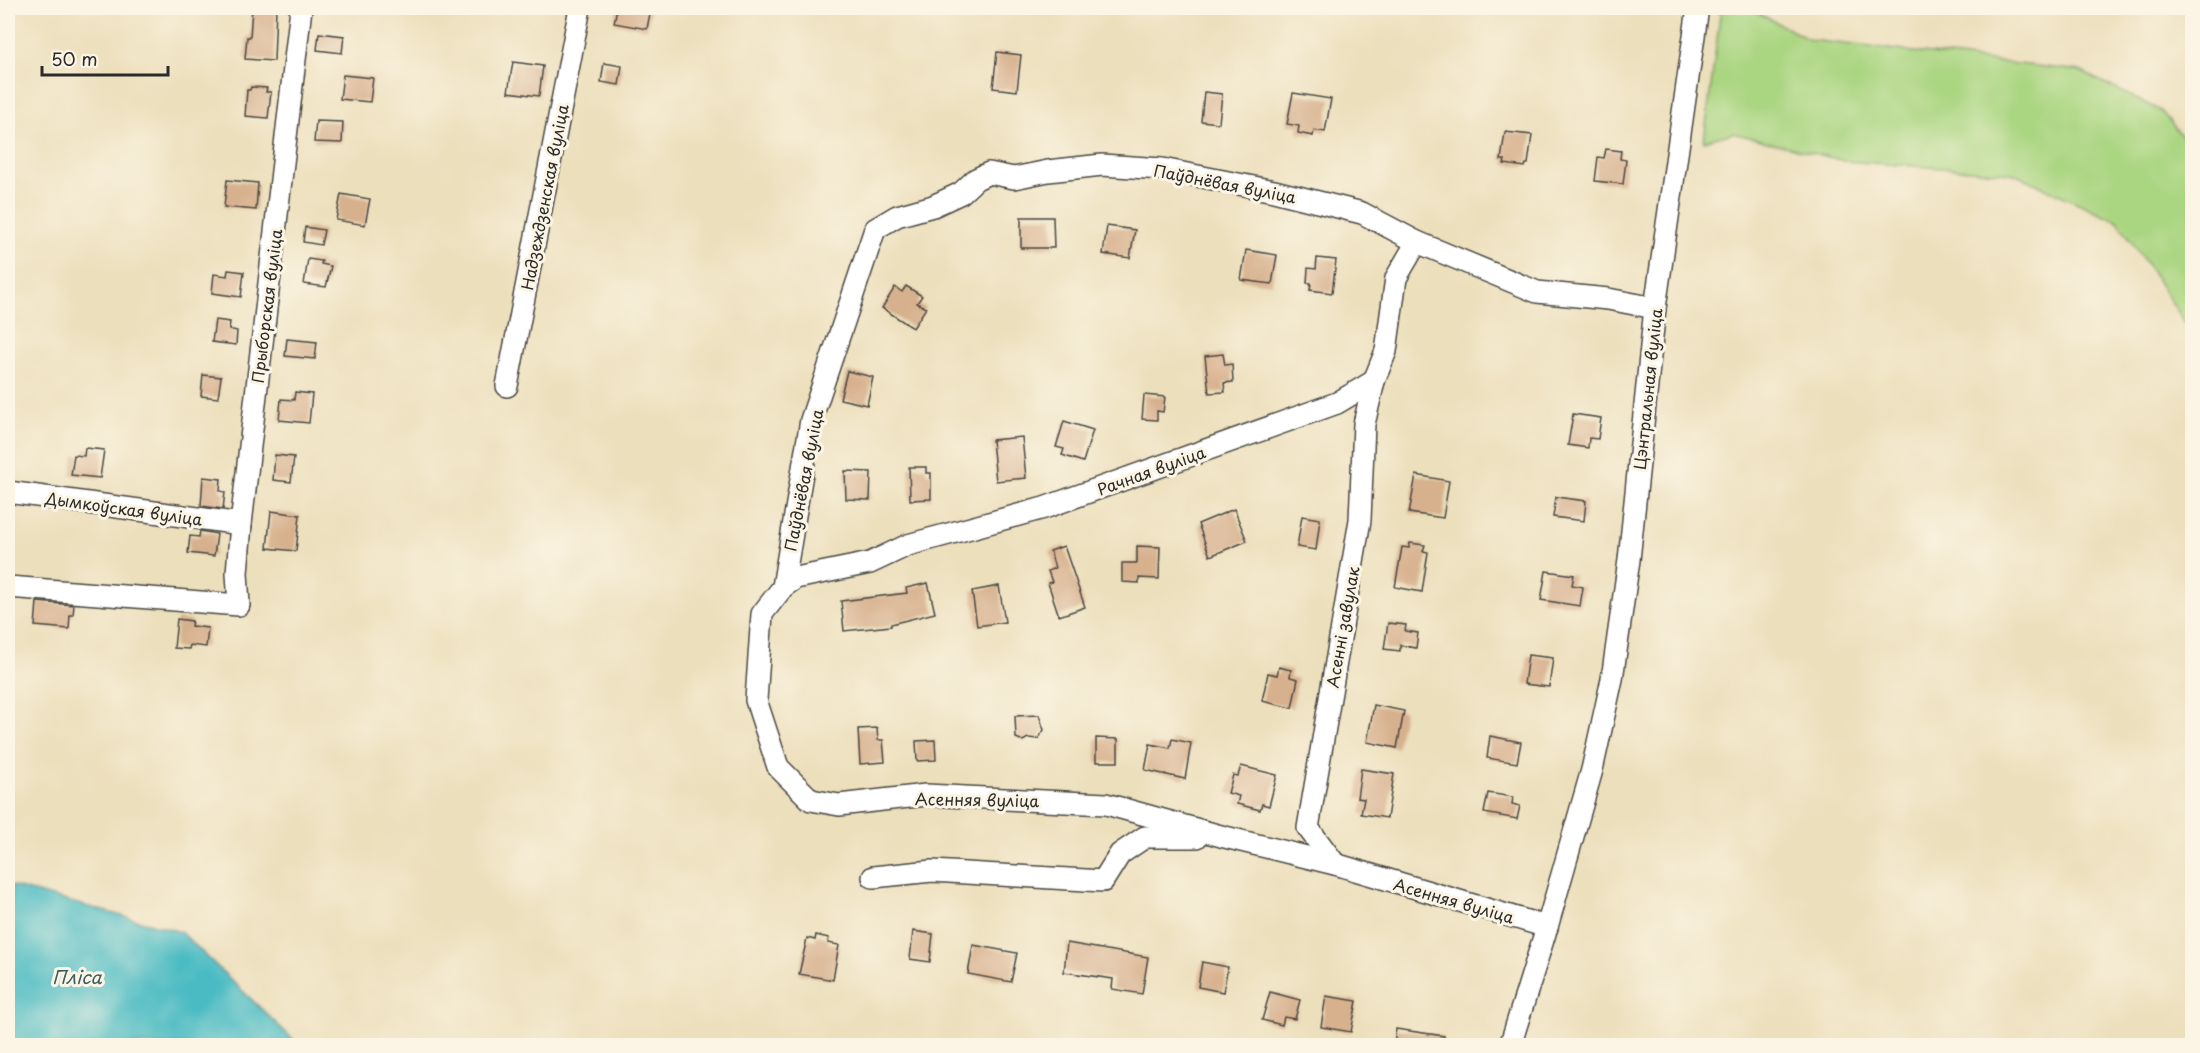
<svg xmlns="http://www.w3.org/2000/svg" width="2200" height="1053" font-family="'Playpen Sans',sans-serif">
  <rect width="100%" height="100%" fill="#fcf5e5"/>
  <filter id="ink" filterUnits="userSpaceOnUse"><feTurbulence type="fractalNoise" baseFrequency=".0167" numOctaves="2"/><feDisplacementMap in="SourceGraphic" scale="12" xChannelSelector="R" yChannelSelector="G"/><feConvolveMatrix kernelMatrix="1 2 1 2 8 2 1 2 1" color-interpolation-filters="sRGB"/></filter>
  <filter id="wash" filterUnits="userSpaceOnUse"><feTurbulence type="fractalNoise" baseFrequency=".008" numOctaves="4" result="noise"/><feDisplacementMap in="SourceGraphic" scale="24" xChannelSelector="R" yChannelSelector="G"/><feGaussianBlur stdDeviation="1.35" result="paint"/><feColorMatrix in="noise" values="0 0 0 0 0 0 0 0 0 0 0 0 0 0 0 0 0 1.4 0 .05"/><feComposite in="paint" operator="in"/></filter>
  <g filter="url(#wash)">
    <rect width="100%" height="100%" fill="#ecdfbc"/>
    <polygon fill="#aad581" stroke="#6a8056" stroke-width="1.5" points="1721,8 1752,8 1756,12 1810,40 2080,71 2161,111 2192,148 2192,338 2188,327 2118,221 2012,173 1845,161 1733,133 1704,141"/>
    <polygon fill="#4cbbc3" stroke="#3c7377" stroke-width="1.5" points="8,885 181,932 299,1045 8,1045"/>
    <g id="blocks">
      <g fill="#d7b08d">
        <polygon points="252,8 276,8 274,61 245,59 247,37 250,37"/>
        <polygon points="617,8 651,8 647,29 614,23"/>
        <polygon points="319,33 344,36 342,53 317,50"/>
        <polygon points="997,52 1021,55 1017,91 993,88"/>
        <polygon points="513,62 543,66 539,96 508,92"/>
        <polygon points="604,63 622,66 619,85 601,82"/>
        <polygon points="343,75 373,78 370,102 340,99"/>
        <polygon points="251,87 267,88 266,92 271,92 268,118 245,116 247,90 250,90"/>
        <polygon points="1204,92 1222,94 1219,123 1201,121"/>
        <polygon points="1293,93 1331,99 1325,132 1314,130 1313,136 1298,133 1299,126 1287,124"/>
        <polygon points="316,121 343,122 342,143 314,142"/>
        <polygon points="1505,132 1532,135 1528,164 1526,164 1525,167 1504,164 1505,160 1501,160"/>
        <polygon points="1606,149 1621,151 1620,159 1626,160 1623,184 1595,181 1598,157 1604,158"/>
        <polygon points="227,180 258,183 256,210 224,207"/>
        <polygon points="341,194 370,199 365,225 336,220"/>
        <polygon points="1021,217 1053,217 1054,248 1021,248"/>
        <polygon points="1107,226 1135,230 1130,258 1103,254"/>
        <polygon points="305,227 324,230 321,245 303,242"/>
        <polygon points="1246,250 1277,255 1272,284 1241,280"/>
        <polygon points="1317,258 1336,260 1332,293 1310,290 1311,283 1307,283 1308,268 1316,269"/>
        <polygon points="308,259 322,261 321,264 331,266 326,287 304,284"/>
        <polygon points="228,270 244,272 241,297 212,293 214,274 227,276"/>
        <polygon points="906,286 922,296 917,303 926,308 913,328 882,308 895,287 902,292"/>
        <polygon points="215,320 230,322 229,329 237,331 236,345 212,342"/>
        <polygon points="287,339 317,342 315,359 285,356"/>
        <polygon points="1223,354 1225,365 1232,364 1233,382 1224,383 1225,392 1209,393 1205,356"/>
        <polygon points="847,371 873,377 867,405 840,399"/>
        <polygon points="203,375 221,377 218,398 201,396"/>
        <polygon points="295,392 312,394 309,423 279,420 281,399 294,400"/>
        <polygon points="1144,395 1165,397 1163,412 1157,411 1157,420 1142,419"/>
        <polygon points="1573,414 1601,418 1598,439 1589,438 1588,448 1568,445"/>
        <polygon points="1064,421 1093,430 1083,462 1062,455 1064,449 1056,447"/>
        <polygon points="1022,437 1026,478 996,481 992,440"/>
        <polygon points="85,448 104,450 100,478 71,475 74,455 84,456"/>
        <polygon points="275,455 294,457 291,482 273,480"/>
        <polygon points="909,467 926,467 926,473 931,473 931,499 910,500"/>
        <polygon points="845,471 871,472 870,500 846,499"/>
        <polygon points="1416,475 1449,481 1443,518 1409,513"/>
        <polygon points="203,477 221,479 220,491 225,492 223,509 201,506"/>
        <polygon points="1556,497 1586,501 1584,521 1553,517"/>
        <polygon points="1234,509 1247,541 1210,556 1198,524"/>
        <polygon points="271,511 300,515 296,551 267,548"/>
        <polygon points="1302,516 1320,519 1316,550 1297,547"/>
        <polygon points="200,531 217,534 214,556 188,553 190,536 199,537"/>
        <polygon points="1410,543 1425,545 1423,551 1428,552 1422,592 1395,587 1402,547 1409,548"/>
        <polygon points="1064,546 1085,607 1059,616 1048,583 1052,582 1048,571 1055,568 1050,551"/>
        <polygon points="1137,546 1160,547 1159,579 1139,578 1139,583 1122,582 1122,563 1137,563"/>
        <polygon points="1546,571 1574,575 1572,585 1583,587 1580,606 1541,600"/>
        <polygon points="928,583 935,613 891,624 891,626 844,631 841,601 907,593 906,588"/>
        <polygon points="999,586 1005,622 977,626 972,591"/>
        <polygon points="37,602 74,605 73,615 70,615 69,629 35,626"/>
        <polygon points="177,619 192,621 191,626 208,628 206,647 190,645 189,649 174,648"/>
        <polygon points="1388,623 1406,625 1405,631 1418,633 1416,648 1400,645 1400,651 1384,649"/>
        <polygon points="1528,655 1553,658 1549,687 1524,684"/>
        <polygon points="1279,667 1291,670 1290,677 1298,679 1292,708 1262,701 1268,673 1277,675"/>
        <polygon points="1374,705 1404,711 1397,748 1367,742"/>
        <polygon points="1039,715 1044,730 1038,739 1028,738 1023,741 1016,738 1015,716"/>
        <polygon points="877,728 878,740 883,740 885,762 860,764 858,729"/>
        <polygon points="1490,736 1521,742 1517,763 1487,758"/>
        <polygon points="1096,738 1118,739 1118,762 1096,762"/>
        <polygon points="1172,739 1191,743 1185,779 1145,770 1150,744 1170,748"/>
        <polygon points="935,740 936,760 917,761 916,741"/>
        <polygon points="1241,766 1277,775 1269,806 1262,804 1260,810 1237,804 1239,796 1228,793 1233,775 1238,776"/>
        <polygon points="1361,769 1394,774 1387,818 1361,814 1364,799 1357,798"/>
        <polygon points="1488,793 1513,797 1512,804 1520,806 1517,819 1484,813"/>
        <polygon points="913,931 933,934 930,962 910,959"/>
        <polygon points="816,935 829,938 828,943 839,945 833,980 799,974 807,938 815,940"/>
        <polygon points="1067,943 1148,957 1142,994 1112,989 1113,979 1064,972"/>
        <polygon points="973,945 1017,953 1011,982 968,974"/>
        <polygon points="1202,962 1228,967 1223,992 1198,987"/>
        <polygon points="1270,992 1300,1000 1295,1019 1284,1017 1282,1025 1262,1020"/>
        <polygon points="1326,996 1357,1001 1351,1032 1321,1027"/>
        <polygon points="1396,1029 1444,1036 1443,1046 1394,1046"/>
      </g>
    </g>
  </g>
  <g filter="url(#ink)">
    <use href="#blocks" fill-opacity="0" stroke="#484641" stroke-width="1.5"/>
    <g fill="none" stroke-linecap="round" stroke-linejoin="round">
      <defs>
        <g id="minor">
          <polyline points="1417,242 1396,278 1386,351 1374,381 1337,403 1044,508 908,545 870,563 796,578 783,587 762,614 756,700 778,767 811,800 839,805 926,795 1106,804 1221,836 1335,864 1547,927"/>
          <polyline points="507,386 580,8"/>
          <polyline points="8,492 241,524"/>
          <polyline points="8,587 239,605 237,573 241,524 301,8"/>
          <polyline points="783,587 811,420 875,229 897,216 933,206 961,193 976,179 989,173 1014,178 1048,171 1102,165 1162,169 1274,191 1362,213 1417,242 1537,292 1608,299 1655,308"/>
          <polyline points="1335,864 1308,828 1360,520 1364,424 1374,381"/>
          <polyline points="873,877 932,871 1103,881 1120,854 1145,837 1197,837"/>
          <polyline points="1510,1046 1547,927 1592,770 1612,679 1629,560 1655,308 1698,8"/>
        </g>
      </defs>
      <use href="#minor" stroke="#484641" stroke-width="24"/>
      <use href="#minor" stroke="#fff" stroke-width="21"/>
    </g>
  </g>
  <g text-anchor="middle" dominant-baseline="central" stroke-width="6" stroke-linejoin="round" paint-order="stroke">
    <g font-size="16" fill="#2b2b2b" stroke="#fcf5e5">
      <text transform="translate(1225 183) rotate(11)">Паўднёвая вуліца</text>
      <text transform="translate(544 197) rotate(-79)">Надзеждзенская вуліца</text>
      <text transform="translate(266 306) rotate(-83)">Прыборская вуліца</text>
      <text transform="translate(1647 389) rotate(-84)">Цэнтральная вуліца</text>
      <text transform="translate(1151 470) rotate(-20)">Рачная вуліца</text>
      <text transform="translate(803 480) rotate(-79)">Паўднёвая вуліца</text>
      <text transform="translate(124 508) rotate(8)">Дымкоўская вуліца</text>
      <text transform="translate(1342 627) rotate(-80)">Асенні завулак</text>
      <text transform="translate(977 799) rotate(1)">Асенняя вуліца</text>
      <text transform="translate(1454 900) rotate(16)">Асенняя вуліца</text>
    </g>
    <g font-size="18" font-style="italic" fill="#375d60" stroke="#fcf5e5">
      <text x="77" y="976">Пліса</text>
    </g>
  </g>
  <rect width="2200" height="1053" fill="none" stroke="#fcf5e5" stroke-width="30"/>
  <path d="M42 66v9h126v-9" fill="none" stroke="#2b2b2b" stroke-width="3"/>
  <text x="51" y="66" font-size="18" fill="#2b2b2b" stroke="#fcf5e5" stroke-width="4.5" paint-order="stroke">50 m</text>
</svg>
